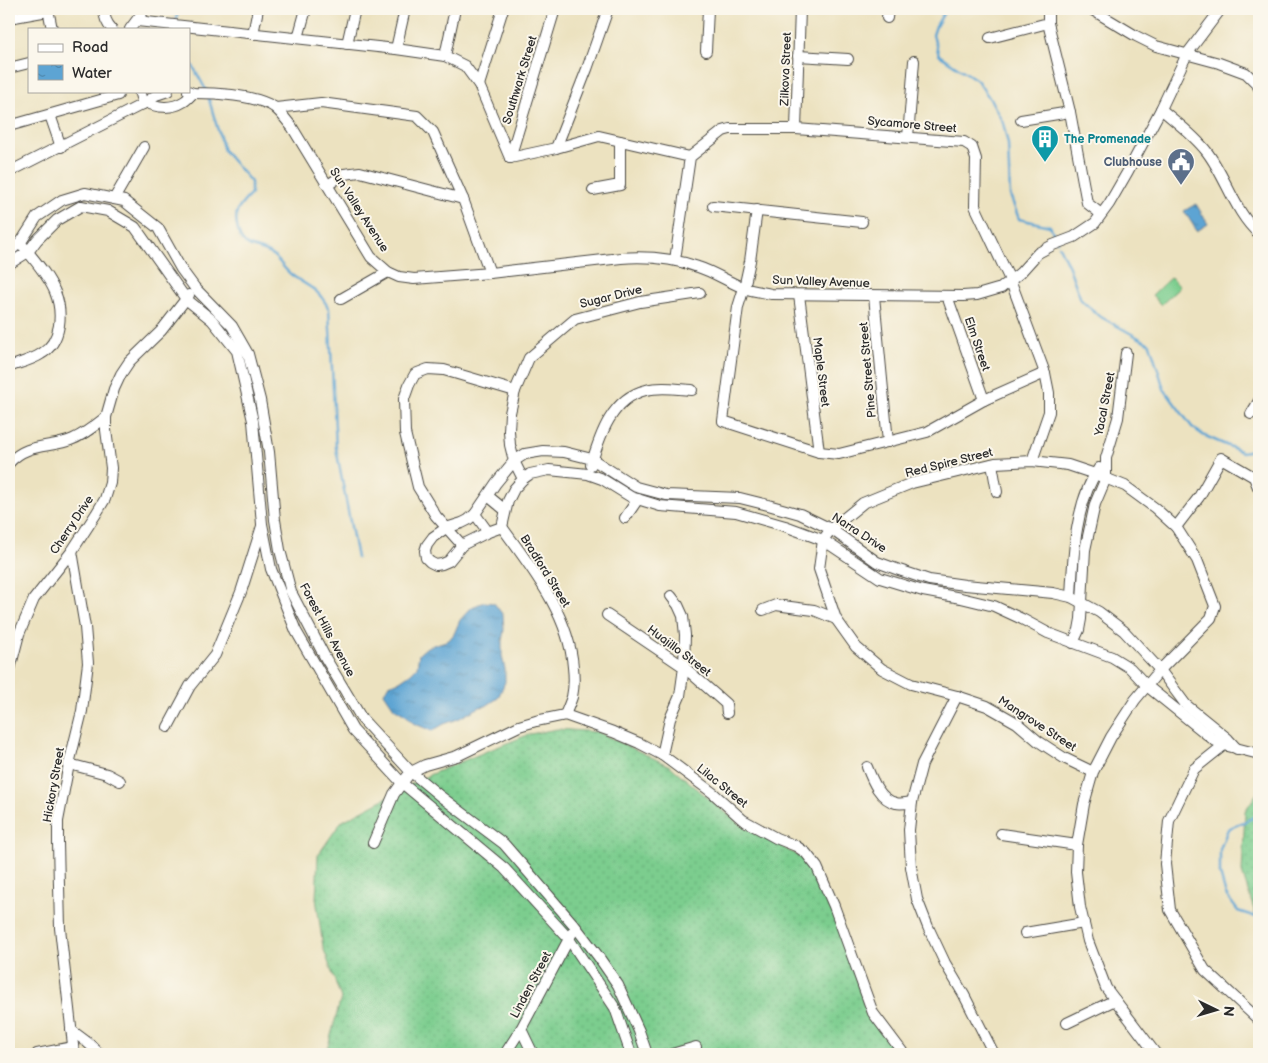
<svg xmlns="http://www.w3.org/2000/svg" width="1268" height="1063" font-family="'Balsamiq Sans',sans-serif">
  <defs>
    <pattern id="grass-dots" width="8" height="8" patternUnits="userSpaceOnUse" patternTransform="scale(1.25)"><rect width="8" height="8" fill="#7bcd8e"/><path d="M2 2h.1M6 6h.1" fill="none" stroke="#6ab07b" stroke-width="1.8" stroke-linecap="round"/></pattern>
    <pattern id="water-ripples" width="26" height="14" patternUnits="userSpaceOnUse" patternTransform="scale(1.25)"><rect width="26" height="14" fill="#5da4d3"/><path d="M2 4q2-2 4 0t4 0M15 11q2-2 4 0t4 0" fill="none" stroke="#4d86ab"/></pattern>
  </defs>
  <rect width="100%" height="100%" fill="#fbf7ec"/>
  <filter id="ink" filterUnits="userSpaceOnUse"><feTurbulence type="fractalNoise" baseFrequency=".02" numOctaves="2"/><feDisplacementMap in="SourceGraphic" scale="10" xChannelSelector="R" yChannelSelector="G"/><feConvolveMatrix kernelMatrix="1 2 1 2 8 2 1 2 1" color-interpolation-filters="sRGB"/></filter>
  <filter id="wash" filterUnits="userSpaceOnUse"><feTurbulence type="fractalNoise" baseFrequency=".0096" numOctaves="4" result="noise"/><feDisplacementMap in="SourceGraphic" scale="20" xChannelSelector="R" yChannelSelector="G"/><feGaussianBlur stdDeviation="1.12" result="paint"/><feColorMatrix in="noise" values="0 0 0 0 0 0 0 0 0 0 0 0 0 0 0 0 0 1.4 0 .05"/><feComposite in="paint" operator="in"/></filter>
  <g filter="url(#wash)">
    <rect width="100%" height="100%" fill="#ece2c0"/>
    <g fill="url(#grass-dots)" stroke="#537c5c">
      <polygon points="557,729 598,732 670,766 738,823 804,859 831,905 869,1018 898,1054 324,1054 327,1050 341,998 323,947 316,898 318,855 341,822 429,775 487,751 530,734"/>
      <polygon points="1259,790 1259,921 1256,916 1242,872 1245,811"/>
    </g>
    <polygon fill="#7bcd8e" stroke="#537c5c" points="1171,277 1180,287 1161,305 1152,295"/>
    <g fill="url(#water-ripples)" stroke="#44687f">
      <polygon points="1196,204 1208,224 1197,231 1184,211"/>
      <polygon points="484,602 494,603 503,615 504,630 502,641 502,656 505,669 505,682 498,698 486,706 480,707 458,719 444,724 432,731 413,723 407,716 394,708 384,693 388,685 400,681 410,674 417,667 419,654 427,647 449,640 454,634 460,620 472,607"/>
    </g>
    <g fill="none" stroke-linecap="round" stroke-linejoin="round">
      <g stroke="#5da4d3" stroke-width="2.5">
        <polyline points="946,9 936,26 933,35 939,55 977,80 992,102 1003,123 1008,144 1010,195 1019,219 1050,226 1057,241"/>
        <polyline points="176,22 178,9"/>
        <polyline points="189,59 206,90"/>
        <path d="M208 96 224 151 251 182V194C238 208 233 211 238 231 240 238 242 242 249 246 256 249 264 250 271 254 280 260 284 270 293 276 311 289 317 287 329 309L336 448 357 558"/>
        <polyline points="1059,246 1069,267 1081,300 1099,316 1150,344 1164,389 1192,427 1203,435 1242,452 1259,449"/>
        <polyline points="1259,815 1228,829 1220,849 1220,874 1226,895 1238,911 1259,918"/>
      </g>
    </g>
  </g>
  <g filter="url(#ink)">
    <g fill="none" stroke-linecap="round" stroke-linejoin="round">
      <defs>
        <g id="minor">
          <polyline points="48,9 52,29"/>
          <path d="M104 9C104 17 106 23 112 29"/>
          <polyline points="1048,9 1048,23 1070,112 1087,203 1101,214"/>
          <polyline points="1091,9 1136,36 1156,46 1219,63 1246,73 1256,83 1259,88"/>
          <polyline points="9,18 48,11"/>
          <polyline points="887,18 888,9"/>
          <polyline points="137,21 396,49 445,56 465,66 479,85 510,158"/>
          <polyline points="130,29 145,9"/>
          <polyline points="253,34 258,9"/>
          <polyline points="298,38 306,9"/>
          <polyline points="990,38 1048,23"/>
          <polyline points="347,44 355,9"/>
          <polyline points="396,49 405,9"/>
          <polyline points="706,51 708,9"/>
          <polyline points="445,56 455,9"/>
          <polyline points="798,56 848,59"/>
          <polyline points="9,68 29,63"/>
          <polyline points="479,85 503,9"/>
          <polyline points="139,91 143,104"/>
          <path d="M188 91 193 93C215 93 255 95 274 107 281 112 286 120 292 127L371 257 388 272 399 277 414 279 490 273 621 258C648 256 672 258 698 267 714 272 728 282 744 288 753 291 762 292 771 294L963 296 977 295 1001 288 1020 273 1038 253 1053 245 1074 237 1095 223 1109 204 1128 171 1161 109 1187 54 1221 9"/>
          <path d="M146 102C157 108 172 109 183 102 187 100 190 96 193 93"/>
          <polyline points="276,108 321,103 417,116 433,132 463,199 490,273"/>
          <path d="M1161 109C1177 123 1194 135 1207 152 1226 177 1235 213 1259 234"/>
          <polyline points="50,115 61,147"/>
          <polyline points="1021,120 1070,112"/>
          <polyline points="9,126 118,95"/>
          <polyline points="796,129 800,9"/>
          <polyline points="908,137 914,61"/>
          <polyline points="556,148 587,69 608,9"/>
          <polyline points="510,158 556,148 599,136 690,157"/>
          <polyline points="510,158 555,9"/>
          <polyline points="9,172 143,104 156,95 168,91"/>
          <polyline points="328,185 344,174 360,172 463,199"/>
          <polyline points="593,190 620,185 620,141"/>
          <polyline points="114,199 144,147"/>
          <polyline points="713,206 862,222"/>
          <polyline points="757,210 750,261 744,288 738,307 723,421 819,452 839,454 927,432 984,400 1045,373"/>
          <polyline points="9,252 21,242 37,217 62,200 85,193 124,201 158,228 181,269 195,288 232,326 248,354 260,400 269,452 275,520 280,550 291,592 326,659 362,719 411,772 440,796 504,844 575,926 598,956 618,985 639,1031 647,1054"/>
          <polyline points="675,260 690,157 723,131 730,129 796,129 964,142 972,147 976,159 975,206 1011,282 1045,373 1049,393 1049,412 1032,461"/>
          <polyline points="9,264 28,252 37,240 57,220 81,206 108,211 135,227 186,299 212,320 237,351 253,421 262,524 271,569 296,631 353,730 402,783 504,868 569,939 615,1008 631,1054"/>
          <polyline points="799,295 819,452"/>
          <polyline points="874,296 888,442"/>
          <polyline points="947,296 984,400"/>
          <polyline points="341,299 388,272"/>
          <path d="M9 367C19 363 32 360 41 354 62 342 63 312 55 292 48 275 35 261 24 247"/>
          <polyline points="1251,414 1259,401"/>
          <path d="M9 463C27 442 50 449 73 439 85 434 96 425 106 417"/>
          <polyline points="992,464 997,492"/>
          <path d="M591 465C600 435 612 398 646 390 660 386 677 389 692 390"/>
          <polyline points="523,479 514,461 510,445 509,431 510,413 515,391 529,358 575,319 640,302 700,293"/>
          <polyline points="488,496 505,510"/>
          <polyline points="475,514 488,532"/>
          <polyline points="625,518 638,499"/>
          <polyline points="502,527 488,532 462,545 449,561 442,564 436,565 430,562 426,558 425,551 427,545 433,537 446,528 462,523 468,520 475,514 496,483 514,461 525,454 543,451 564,452 592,459 636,487 666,495 740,498 768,505 800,514 831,529 877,562 899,570 929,580 965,585 1053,593 1071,597 1099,612 1124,631 1160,670 1186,705 1228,739 1237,749"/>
          <polyline points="502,527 508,501 514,489 523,479 530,474 549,470 588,474 602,479 631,497 660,506 736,512 785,526 823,540 880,578 923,591 961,598 994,606 1022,619 1048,633 1112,657 1130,668 1147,686 1214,740 1224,745 1259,754"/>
          <path d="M502 527C532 569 569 614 573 667 574 676 574 688 572 697 570 703 567 710 565 715"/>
          <polyline points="1176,527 1199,497 1221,458 1254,477 1258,487"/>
          <polyline points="462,545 436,516 418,487 405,433 404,399 409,385 415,374 428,369 444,370 515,391"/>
          <polyline points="72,551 85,627 88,663 82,711 69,764 58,821 58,843 60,928 74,1054"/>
          <path d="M1071 597C1073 557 1075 502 1099 468"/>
          <polyline points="763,610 776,605 798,608 814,610 836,619"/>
          <polyline points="607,615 684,667 726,704 727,713"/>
          <polyline points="1073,643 1079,630 1081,619 1085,550 1095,504 1106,478 1106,458 1118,418 1126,353"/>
          <polyline points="9,673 19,634 34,599 72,551 96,514 105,499 110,483 111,468 106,430 106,417 114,389 121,374 129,362 161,331 189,295"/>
          <polyline points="957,696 922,764 912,802 909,830 911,867 917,899 928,927 945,963 964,995 994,1054"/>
          <polyline points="168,727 190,686 215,655 241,592 262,526"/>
          <polyline points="1227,741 1224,745 1194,769 1169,821 1165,864 1170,910 1205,970 1259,1020"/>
          <polyline points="662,755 670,719 680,696 684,667 685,635 683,616 678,605 671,596"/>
          <polyline points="69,764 107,774 120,781"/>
          <path d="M867 767C872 780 880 800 896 803 900 804 907 803 912 802"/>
          <polyline points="1093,772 1064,758 1038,741 1017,723 987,706 957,696 911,684 882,669 856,647 836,619 819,569 823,540 831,529 863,503 912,483 995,463 1032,461 1068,465 1095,474 1125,486 1155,508 1176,527 1197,560 1215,606 1211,618 1160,670 1135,700 1111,737 1093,772 1084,804 1077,845 1076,872 1080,907 1088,941 1106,988 1156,1054"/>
          <polyline points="1001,834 1077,845"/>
          <polyline points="373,843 394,794 402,783 411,772 425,765 457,756 519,726 536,721 565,715 613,732 639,743 662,755 713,793 743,820 776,838 796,846 806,853 817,867 834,906 873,1013 904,1054"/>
          <polyline points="1025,933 1084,923"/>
          <polyline points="1067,1023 1115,1000"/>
          <polyline points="521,1029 533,1054"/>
          <polyline points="71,1030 87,1042 100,1054"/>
          <polyline points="37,1054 73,1047"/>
          <polyline points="505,1054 521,1029 572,933"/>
          <polyline points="672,1054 696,1047"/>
        </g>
      </defs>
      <use href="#minor" stroke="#484641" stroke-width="12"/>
      <use href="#minor" stroke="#fff" stroke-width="10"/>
    </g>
  </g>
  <defs>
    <symbol id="building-pin" viewBox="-11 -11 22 30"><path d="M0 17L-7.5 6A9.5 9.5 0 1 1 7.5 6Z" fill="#0f9aa8" stroke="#fbf7ec"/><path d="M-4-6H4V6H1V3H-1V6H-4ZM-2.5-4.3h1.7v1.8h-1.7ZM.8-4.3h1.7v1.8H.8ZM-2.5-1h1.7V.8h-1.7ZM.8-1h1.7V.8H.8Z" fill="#fff"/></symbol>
    <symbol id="civic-pin" viewBox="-11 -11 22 30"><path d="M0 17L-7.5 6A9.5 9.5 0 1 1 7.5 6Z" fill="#5c6f8a" stroke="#fbf7ec"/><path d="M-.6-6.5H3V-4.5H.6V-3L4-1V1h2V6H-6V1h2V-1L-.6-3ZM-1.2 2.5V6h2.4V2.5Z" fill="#fff"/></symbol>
  </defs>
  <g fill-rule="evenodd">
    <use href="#building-pin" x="1029" y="123" width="32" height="43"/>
    <use href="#civic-pin" x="1165" y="146" width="32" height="43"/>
  </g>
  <g text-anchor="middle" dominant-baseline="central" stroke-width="4" stroke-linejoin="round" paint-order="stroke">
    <g font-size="12" fill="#2b2b2b" stroke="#fbf7ec">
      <text transform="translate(786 69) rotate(-88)">Zilkova Street</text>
      <text transform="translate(520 80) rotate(-73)">Southwark Street</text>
      <text transform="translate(912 125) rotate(5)">Sycamore Street</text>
      <text transform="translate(359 210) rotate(57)">Sun Valley Avenue</text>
      <text transform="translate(821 282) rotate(2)">Sun Valley Avenue</text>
      <text transform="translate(611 297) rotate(-14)">Sugar Drive</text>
      <text transform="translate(977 344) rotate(71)">Elm Street</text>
      <text transform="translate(868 370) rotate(-95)">Pine Street Street</text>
      <text transform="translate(821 372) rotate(83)">Maple Street</text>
      <text transform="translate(1105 404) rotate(-79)">Yacal Street</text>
      <text transform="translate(949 463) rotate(-14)">Red Spire Street</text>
      <text transform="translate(72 525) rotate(-56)">Cherry Drive</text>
      <text transform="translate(859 533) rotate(33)">Narra Drive</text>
      <text transform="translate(545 571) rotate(58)">Bradford Street</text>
      <text transform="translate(327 630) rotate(62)">Forest Hills Avenue</text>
      <text transform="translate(679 651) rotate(37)">Huajillo Street</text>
      <text transform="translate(1037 724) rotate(33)">Mangrove Street</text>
      <text transform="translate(54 785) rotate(-80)">Hickory Street</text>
      <text transform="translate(722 786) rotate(39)">Lilac Street</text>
      <text transform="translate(531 985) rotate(-62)">Linden Street</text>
    </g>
    <g font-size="12" font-weight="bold" fill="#0d838f" stroke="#fbf7ec" text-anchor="start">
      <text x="1064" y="139">The Promenade</text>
    </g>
    <g font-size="12" font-weight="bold" fill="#4e5e75" stroke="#fbf7ec" text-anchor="end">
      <text x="1162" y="162">Clubhouse</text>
    </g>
  </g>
  <rect width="1268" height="1063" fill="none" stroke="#fbf7ec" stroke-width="30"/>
  <rect x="28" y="28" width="162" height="65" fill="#fbf7ec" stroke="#a8a59f"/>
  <rect x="38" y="44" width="25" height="8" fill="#ffffff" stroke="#a8a59f"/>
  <text x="72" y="52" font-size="15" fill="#2b2b2b">Road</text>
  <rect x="38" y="65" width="25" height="15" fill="url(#water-ripples)" stroke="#a8a59f"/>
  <text x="72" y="78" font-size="15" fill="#2b2b2b">Water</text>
  <g transform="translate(1216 1010) rotate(95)" stroke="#fbf7ec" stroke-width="4" paint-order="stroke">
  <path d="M0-4L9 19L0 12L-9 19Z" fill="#2b2b2b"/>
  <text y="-8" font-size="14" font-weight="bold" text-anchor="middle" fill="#2b2b2b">N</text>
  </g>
</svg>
